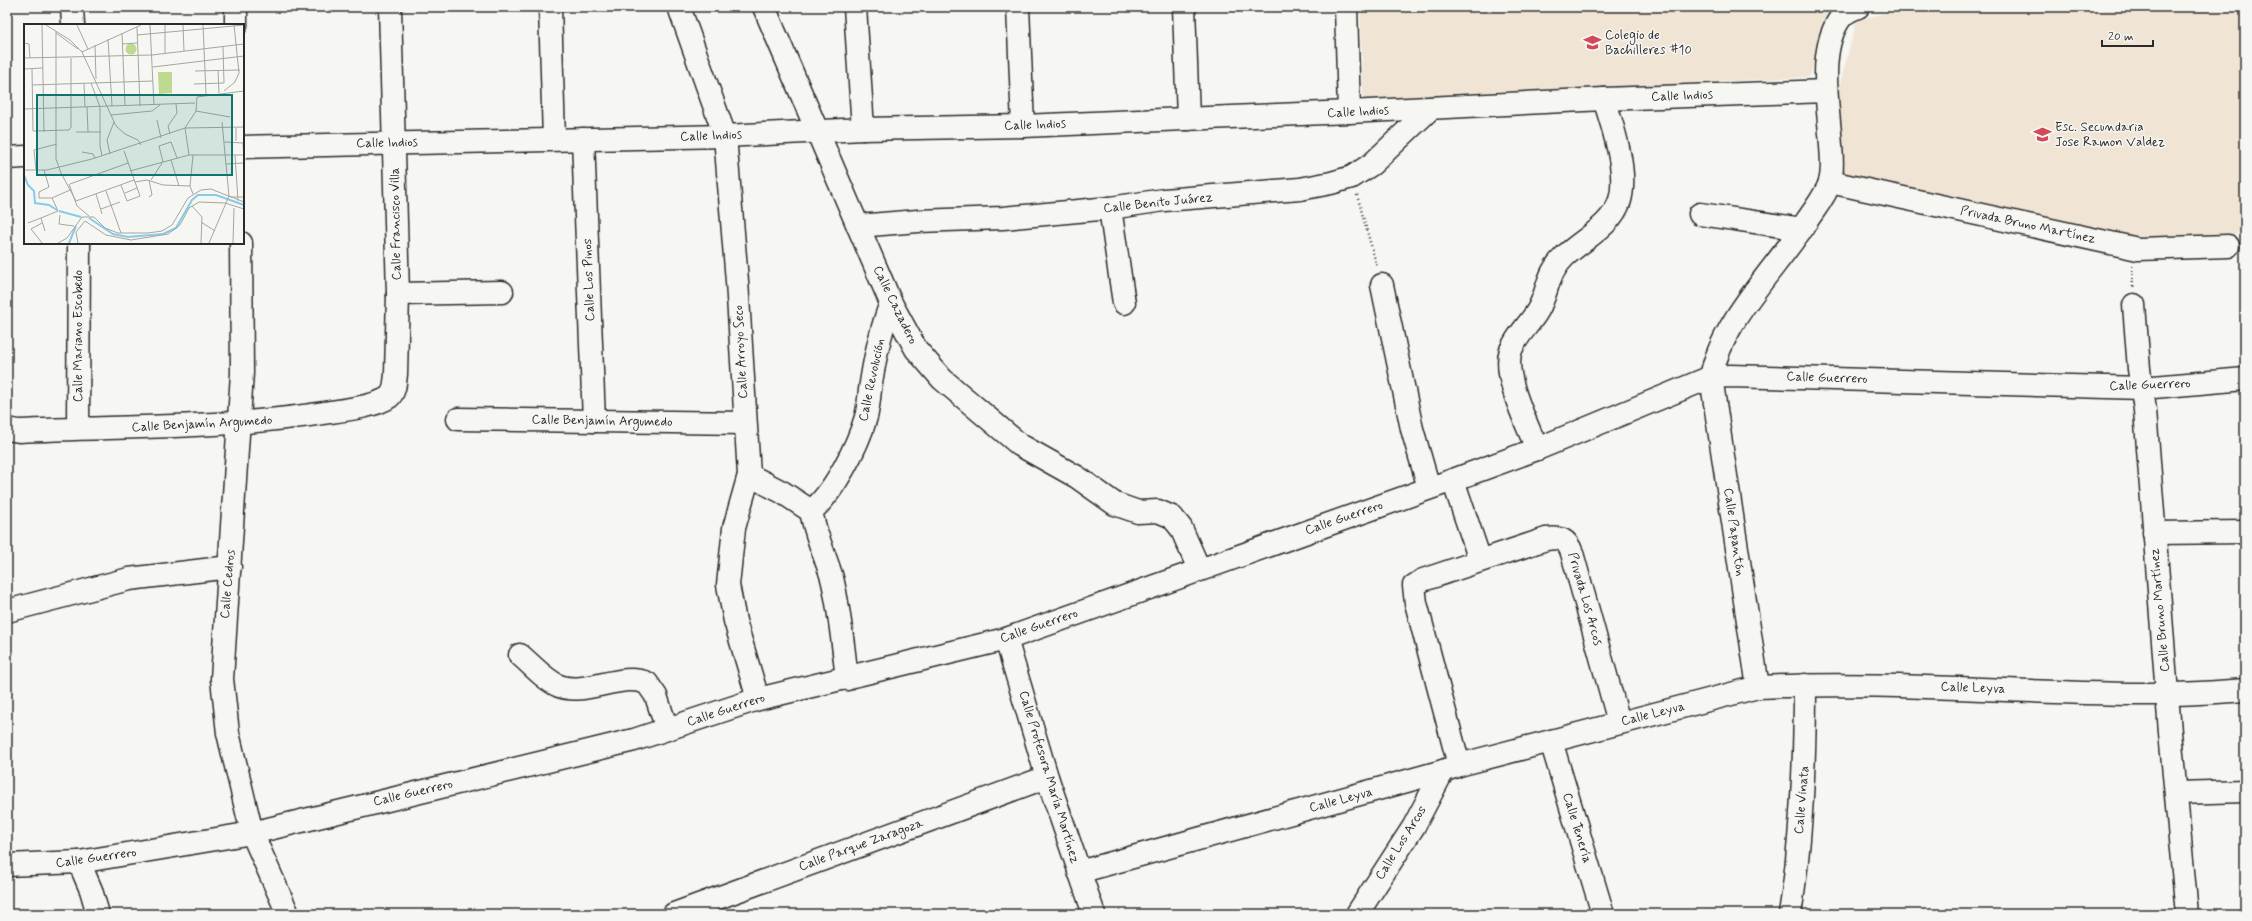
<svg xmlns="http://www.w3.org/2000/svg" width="2252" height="921" font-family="Mynerve,sans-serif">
  <rect width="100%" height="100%" fill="#f6f6f2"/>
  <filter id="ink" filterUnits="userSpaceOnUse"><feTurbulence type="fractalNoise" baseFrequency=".025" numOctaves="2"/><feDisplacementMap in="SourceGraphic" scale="8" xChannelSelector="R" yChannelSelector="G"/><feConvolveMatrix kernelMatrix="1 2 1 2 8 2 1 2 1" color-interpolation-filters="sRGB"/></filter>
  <g filter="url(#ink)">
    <g fill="#f0e4d5">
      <polygon points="1360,7 1837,7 1809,77 1363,101"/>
      <polygon points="1920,7 2245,7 2245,233 2137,243 1838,181 1839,88 1857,19"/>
    </g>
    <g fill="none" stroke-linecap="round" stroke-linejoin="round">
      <defs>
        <g id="minor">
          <polyline points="72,7 73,25"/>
          <polyline points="236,7 236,25"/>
          <polyline points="550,7 554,139"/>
          <polyline points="679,7 725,136 737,281 749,475 734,528 728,585 735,621 758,699"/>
          <polyline points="764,7 891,303 916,349 942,379 1020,445 1077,477 1115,504 1138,512 1158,511 1172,517 1181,528 1199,569"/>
          <polyline points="855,7 863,129"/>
          <polyline points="1018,7 1023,126"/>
          <polyline points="1184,7 1188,119"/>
          <polyline points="1346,7 1349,112"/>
          <polyline points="583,139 594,421"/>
          <polyline points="243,147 725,136 863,129 1023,126 1349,112 1604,99 1826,91"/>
          <polyline points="7,158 25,157"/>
          <polyline points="1830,182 2138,249 2228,246"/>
          <polyline points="1110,208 1124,303"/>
          <polyline points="1700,214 1802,229"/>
          <polyline points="858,226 918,221 1003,218 1110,208 1164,200 1300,189 1331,183 1352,177 1372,164 1431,108"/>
          <polyline points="241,243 242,373 222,679 228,733 252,833 288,914"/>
          <polyline points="1382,285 1412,429 1429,488"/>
          <polyline points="398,294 502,292"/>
          <polyline points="2134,305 2139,369 2145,410 2170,732 2187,914"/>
          <polyline points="458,419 745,423"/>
          <polyline points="78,428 79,243"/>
          <path d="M7 429 19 431C123 426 227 429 330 412 345 410 377 406 389 397 395 392 395 382 396 374L398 294 390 7"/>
          <path d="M1537 449C1527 424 1502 375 1511 350 1517 335 1530 324 1538 310 1549 290 1546 274 1565 256 1583 239 1612 226 1620 200 1628 172 1613 127 1604 99"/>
          <polyline points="749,475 782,492 811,511"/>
          <polyline points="1453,480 1480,560"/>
          <polyline points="2154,533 2245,532"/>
          <polyline points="7,611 129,579 230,567"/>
          <polyline points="1006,639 1047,777 1094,914"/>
          <path d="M520 655C532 665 545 680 559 686 587 696 620 672 647 683L656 696 667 729"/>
          <path d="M847 679C843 645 840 611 832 578 825 555 815 534 811 511 834 493 858 445 866 417 869 406 869 394 871 383 875 357 881 329 891 303"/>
          <path d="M1758 687 1711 377C1722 319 1777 268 1808 219 1816 207 1826 195 1830 182 1833 171 1832 157 1831 146 1829 109 1816 48 1842 16 1846 12 1853 9 1858 7"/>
          <polyline points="1551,741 1603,914"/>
          <path d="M1459 765 1416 603 1414 586 1423 580 1546 539C1561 537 1567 539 1572 553L1619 722"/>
          <polyline points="2177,793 2245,791"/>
          <polyline points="79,862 91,890 98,914"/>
          <polyline points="7,865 79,862 252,833 634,740 758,699 1006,639 1453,480 1537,449 1711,377 1730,376 2142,388 2245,379"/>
          <path d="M1079 872 1443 771 1459 765 1758 687C1894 680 2030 695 2166 694 2192 694 2219 692 2245 690"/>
          <polyline points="674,914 1047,777"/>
          <polyline points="1357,914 1414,826 1443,771"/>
          <path d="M1790 914C1802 838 1805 762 1805 685"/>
        </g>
      </defs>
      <use href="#minor" stroke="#2b2b2b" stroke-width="25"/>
      <g stroke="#2b2b2b" stroke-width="2.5" stroke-dasharray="1 3" stroke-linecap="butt">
        <polyline points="1357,195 1377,267"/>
        <polyline points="2132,266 2133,287"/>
      </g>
      <use href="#minor" stroke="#f6f6f2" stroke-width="22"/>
    </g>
  </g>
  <defs>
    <symbol id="university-bare" viewBox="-9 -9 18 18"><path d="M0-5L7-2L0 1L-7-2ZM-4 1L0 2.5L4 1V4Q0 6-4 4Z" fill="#d1495b" stroke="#f6f6f2" stroke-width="2.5" paint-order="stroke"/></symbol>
    <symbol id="school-bare" viewBox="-9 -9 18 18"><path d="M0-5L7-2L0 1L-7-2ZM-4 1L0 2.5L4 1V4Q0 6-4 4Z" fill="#d1495b" stroke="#f6f6f2" stroke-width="2.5" paint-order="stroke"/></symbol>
  </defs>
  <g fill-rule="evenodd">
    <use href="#university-bare" x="1580" y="30" width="25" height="25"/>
    <use href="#school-bare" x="2030" y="122" width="25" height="25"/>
  </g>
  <g text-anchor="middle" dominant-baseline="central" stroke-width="3" stroke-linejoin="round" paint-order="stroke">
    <g font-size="13" fill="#2b2b2b" stroke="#f6f6f2" text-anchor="start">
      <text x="1605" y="35">Colegio de<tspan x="1605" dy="15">Bachilleres #10</tspan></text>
      <text x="2055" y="127">Esc. Secundaria<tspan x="2055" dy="15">Jose Ramon Valdez</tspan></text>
    </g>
    <g font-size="13" fill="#2b2b2b" stroke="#f6f6f2">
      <text transform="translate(1682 96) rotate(-2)">Calle Indios</text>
      <text transform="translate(1358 112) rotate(-3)">Calle Indios</text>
      <text transform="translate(1035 125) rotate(-2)">Calle Indios</text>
      <text transform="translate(711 136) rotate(-2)">Calle Indios</text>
      <text transform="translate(387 143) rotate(-1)">Calle Indios</text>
      <text transform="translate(1158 203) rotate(-6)">Calle Benito Juárez</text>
      <text transform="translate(396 224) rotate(-91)">Calle Francisco Villa</text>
      <text transform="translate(2028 225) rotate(12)">Privada Bruno Martínez</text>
      <text transform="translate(589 280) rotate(-92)">Calle Los Pinos</text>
      <text transform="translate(895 305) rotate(64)">Calle Cazadero</text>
      <text transform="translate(78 336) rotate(-90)">Calle Mariano Escobedo</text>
      <text transform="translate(741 352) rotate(-93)">Calle Arroyo Seco</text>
      <text transform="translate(1827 378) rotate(2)">Calle Guerrero</text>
      <text transform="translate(872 380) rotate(-78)">Calle Revolución</text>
      <text transform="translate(2150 385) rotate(-2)">Calle Guerrero</text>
      <text transform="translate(602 421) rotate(1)">Calle Benjamín Argumedo</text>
      <text transform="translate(202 424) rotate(-3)">Calle Benjamín Argumedo</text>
      <text transform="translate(1344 518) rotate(-19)">Calle Guerrero</text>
      <text transform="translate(1734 532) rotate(82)">Calle Papantón</text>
      <text transform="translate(228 584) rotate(-85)">Calle Cedros</text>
      <text transform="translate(1585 599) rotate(74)">Privada Los Arcos</text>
      <text transform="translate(2160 610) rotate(-95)">Calle Bruno Martínez</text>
      <text transform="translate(1039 626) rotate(-19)">Calle Guerrero</text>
      <text transform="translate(1973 688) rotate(2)">Calle Leyva</text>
      <text transform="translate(726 710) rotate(-18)">Calle Guerrero</text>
      <text transform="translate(1653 714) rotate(-14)">Calle Leyva</text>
      <text transform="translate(1049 777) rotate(73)">Calle Profesora María Martínez</text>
      <text transform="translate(413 793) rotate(-13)">Calle Guerrero</text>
      <text transform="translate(1341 800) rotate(-15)">Calle Leyva</text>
      <text transform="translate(1802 800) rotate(-85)">Calle Vinata</text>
      <text transform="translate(1577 828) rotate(73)">Calle Tenería</text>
      <text transform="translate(1401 843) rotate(-58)">Calle Los Arcos</text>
      <text transform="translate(861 845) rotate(-20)">Calle Parque Zaragoza</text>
      <text transform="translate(96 858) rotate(-8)">Calle Guerrero</text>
    </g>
  </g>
  <g transform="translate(24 24)">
    <rect width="220" height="220" fill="#f6f6f2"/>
    <path d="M101.5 25a5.5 5.5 0 1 1 11 0a5.5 5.5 0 1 1-11 0ZM134 48H148V69L135 70Z" fill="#bed990"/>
    <path fill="none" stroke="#87cbe8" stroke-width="2" d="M0 151 4 161 10 167 11 179 25 181 33 186M35 187 57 193M65 194 89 210 104 213 139 210 152 204 168 176 174 171H192L220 181M45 219 52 202"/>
    <path fill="none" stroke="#a5a5a2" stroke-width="1" d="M18 1 20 108M22 1 46 16 58 28 92 102 101 110 114 116 117 121M53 1 64 25M126 1 130 81M141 1V29M159 1 160 27M179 1 182 70M113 3 116 82M32 7V135L37 149 52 177M32 9 54 25M98 9 101 82M113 11 220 1M84 15 88 82M0 19 5 20 6 34M99 20 113 19M71 21 72 55M58 28 117 1M0 34 128 31 220 20M129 43 220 32M0 45 19 44M8 45 9 107 45 106 47 103V34M194 46 195 69M171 47 216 46M60 59 61 83M67 59 76 83V122L78 132M170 60 200 59 199 23M8 61 129 57M200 67 211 58 215 49 210 1M63 83 64 108M0 85 171 79M172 87 206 93M87 91 128 87 136 81M133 96 137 114M212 104V117M52 108H77M146 110 144 102 153 89 152 80M200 118 220 119M219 119 220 139M58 128 69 130 71 134M86 130 83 116 90 98M165 131 161 104 172 87 173 73 220 67M211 131 214 177M147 136 155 162M139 138 135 122 147 118 153 134M202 140 220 139M0 146H23L68 135 161 104 220 103M12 146 10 126 33 120M20 146 25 163 15 168V174H28L46 166M106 147 165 131H219M127 156 138 139M111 158 123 156 139 161 166 162M45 160 53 182 65 192M46 160 104 139M97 161 103 177 116 172 100 127M82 167 97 209M101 169 113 164M72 170 78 190M169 170 166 162 169 131M205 172 220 178M125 173 128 171 125 156M52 177 110 156M168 182 178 193 177 219M77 185 96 178M36 191 35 200 50 202M177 198 191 207M4 199 17 194M18 199 7 205 18 219M21 207 17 194 34 187 28 174M34 219 43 214 58 193H70L81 204 94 209H124L138 207 148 201 164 174 177 166 187 165 207 173H220M54 219 52 208 61 197 82 211 107 216 144 210 156 201 165 184 175 178 201 179 220 185M185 219 205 172 198 98M209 219 210 184"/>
    <path fill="#0f766e" fill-opacity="0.15" stroke="#0f766e" stroke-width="2" d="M13 71H208V151H13Z"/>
    <rect width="220" height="220" fill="none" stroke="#2b2b2b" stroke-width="2"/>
  </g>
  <rect width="2252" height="921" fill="none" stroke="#f6f6f2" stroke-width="24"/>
  <rect x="12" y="12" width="2228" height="897" fill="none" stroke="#2b2b2b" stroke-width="1.5" filter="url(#ink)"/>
  <path d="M2102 40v6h51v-6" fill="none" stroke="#2b2b2b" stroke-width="2"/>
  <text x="2108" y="40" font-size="12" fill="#2b2b2b" stroke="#f6f6f2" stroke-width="3" paint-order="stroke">20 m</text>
</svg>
